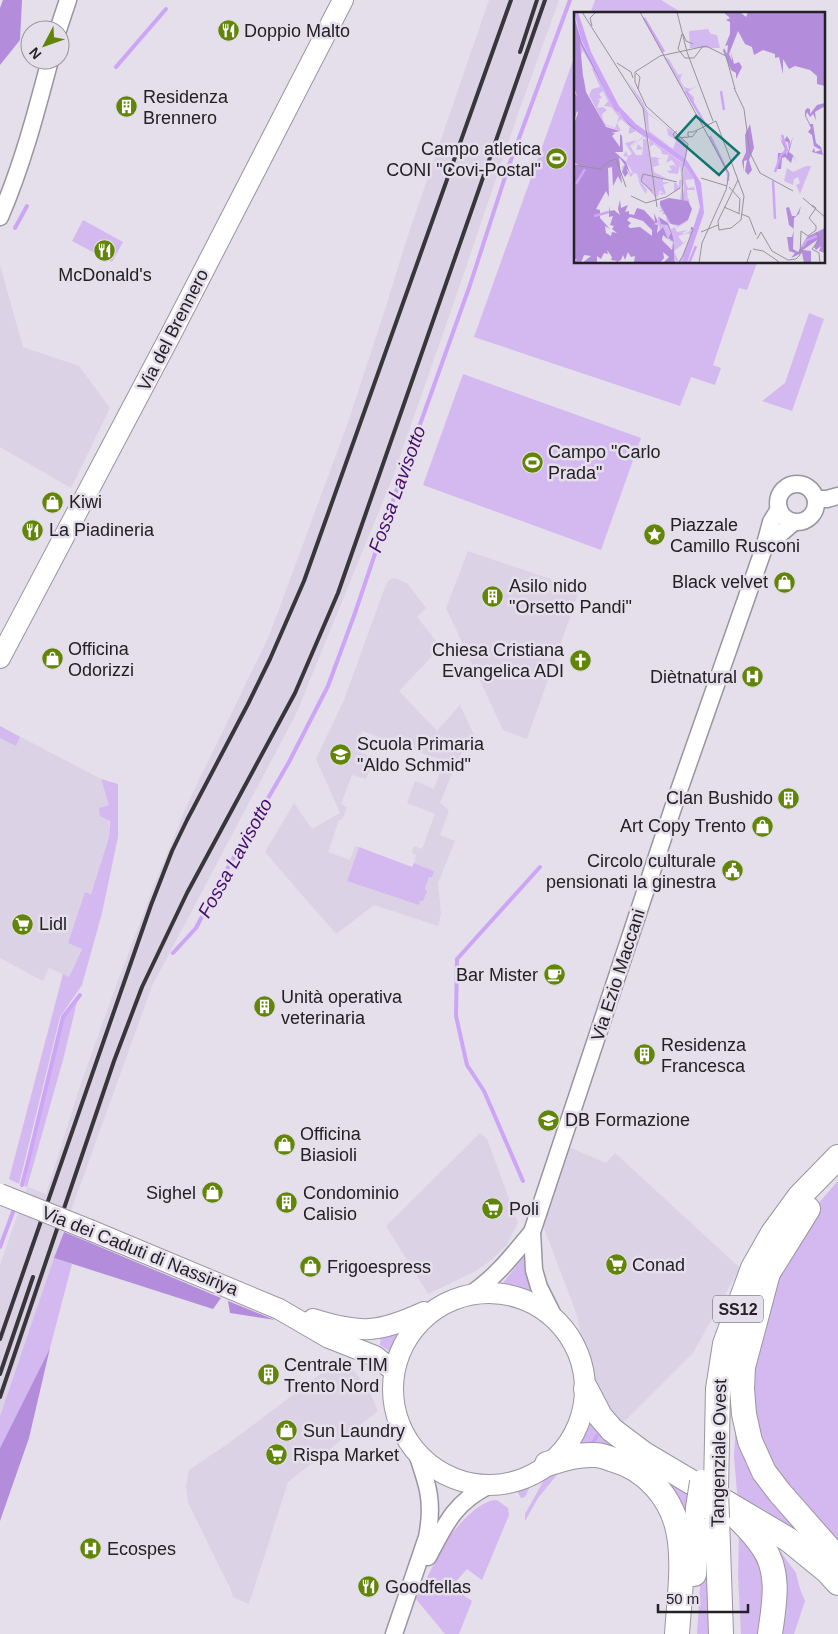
<svg xmlns="http://www.w3.org/2000/svg" width="838" height="1634" font-family="Arial,sans-serif">
  <rect width="100%" height="100%" fill="#e4dfea"/>
  <g fill="#dbd3e5" fill-rule="evenodd">
    <polygon points="489,0 559,0 519,111 461,282 391,482 296,714 152,986 54,1258 0,1416 0,1265 27,1187 46,1194 80,1086 116,986 153,888 187,805 269,636 346,428 382,319 408,235"/>
    <polygon points="0,265 23,347 79,366 110,408 71,488 0,447"/>
    <polygon points="468,551 580,589 527,739 503,730 446,608"/>
    <path d="M394 578 407 583 426 608 417 617 441 647 399 691 437 731 460 705 474 735 459 757 440 803 449 810 440 835 455 841 438 883 441 914 438 926 374 905 336 934 265 852 294 803 312 829 340 813 316 759 344 700 385 587 389 580ZM362 731 444 761 434 789 415 781 407 803 435 814 422 849 414 846 412 853 416 855 414 863 434 871 429 877 425 890 423 901 347 881 359 847 355 846 350 860 328 852 339 820H342L347 807 341 804 352 775 366 779 374 758 355 750Z"/>
    <polygon points="0,726 101,779 109,804 109,837 91,894 86,892 68,943 82,948 69,977 49,968 43,981 0,958"/>
    <polygon points="480,1133 487,1139 518,1223 506,1246 489,1262 474,1272 428,1294 386,1226"/>
    <polygon points="569,1147 606,1163 615,1153 740,1268 693,1353 617,1429 597,1401 588,1372 577,1315 542,1223"/>
    <polygon points="343,1357 369,1390 378,1411 288,1482 249,1604 244,1602 233,1597 230,1588 188,1503 186,1486 189,1470 229,1443"/>
  </g>
  <g fill="#d4b9f0">
    <polygon points="595,0 661,0 684,14 590,14"/>
    <polygon points="575,55 576,262 757,263 747,290 739,288 713,365 721,368 715,385 691,377 680,406 474,337"/>
    <polygon points="83,220 123,242 112,262 72,241"/>
    <polygon points="809,313 824,319 792,411 762,401 785,383"/>
    <polygon points="463,374 641,438 601,550 423,485"/>
    <polygon points="0,726 20,737 16,746 0,738"/>
    <polygon points="101,779 118,784 118,837 102,913 82,985 60,1017 19,1184 9,1179 63,974 69,977 82,949 68,943 85,892 91,894 109,837 110,821 100,816 99,808 109,805"/>
    <polygon points="359,847 412,867 414,863 434,871 432,877 429,877 425,889 427,891 423,901 420,901 419,905 347,881"/>
    <polygon points="77,1002 63,1060 27,1187 24,1186 64,1018"/>
    <polygon points="838,1181 838,1550 768,1467 747,1396 772,1288 817,1205"/>
    <polygon points="527,1253 535,1294 502,1284"/>
    <polygon points="54,1258 72,1264 50,1348 0,1448 0,1416"/>
    <polygon points="397,1331 399,1334 391,1352 380,1345 381,1334"/>
    <polygon points="591,1413 693,1493 686,1627 673,1501 575,1448 584,1432"/>
    <polygon points="736,1416 831,1559 765,1510 750,1503 738,1504 734,1457"/>
    <polygon points="597,1460 623,1469 637,1477 630,1477 632,1483 618,1472 601,1465 560,1471 538,1498 525,1521 525,1514 549,1471 560,1464"/>
    <polygon points="530,1480 532,1482 525,1497 521,1498 515,1488"/>
    <path d="M497 1500 508 1508 509 1515 482 1580 467 1569 451 1587 472 1601 459 1634H445L416 1599 445 1542C456 1528 478 1500 497 1500Z"/>
    <polygon points="705,1512 714,1634 697,1634"/>
    <polygon points="739,1529 766,1567 764,1634 741,1634 738,1576"/>
    <polygon points="769,1536 796,1573 800,1589 805,1601 794,1634 776,1634"/>
  </g>
  <g fill="#b48cdc">
    <polygon points="3,0 22,0 20,40 0,65 0,8"/>
    <polygon points="64,1232 86,1241 221,1298 213,1309 54,1258"/>
    <polygon points="228,1301 275,1320 230,1313"/>
    <polygon points="50,1348 29,1438 0,1521 0,1448"/>
  </g>
  <g fill="none" stroke-linecap="round" stroke-linejoin="round">
    <g stroke="#cda5f7" stroke-width="4">
      <polyline points="116,67 166,9"/>
      <polyline points="15,228 27,206"/>
      <polyline points="173,953 196,928 226,871 289,762 328,686 355,613 399,483 470,285 508,168 570,0"/>
      <polyline points="523,1181 484,1091 467,1065 456,1016 457,959 540,867"/>
      <polyline points="22,1185 28,1162 63,1017 80,995"/>
      <polyline points="0,1247 13,1212"/>
      <polyline points="592,1444 597,1436"/>
    </g>
    <defs>
      <g id="minor">
        <polyline points="58,30 68,0"/>
        <path d="M0 217C22 166 36 113 50 60"/>
        <circle cx="797" cy="503" r="19"/>
        <polyline points="816,499 827,499 838,496"/>
        <polyline points="764,548 794,522"/>
        <polyline points="532,1232 534,1270 539,1287 554,1317"/>
        <path d="M471 1294C497 1276 512 1256 532 1232L677 796 764 548 771 522 779 509"/>
        <path d="M428 1557C445 1525 454 1503 488 1486"/>
        <path d="M394 1634 427 1537C434 1502 428 1485 416 1451"/>
      </g>
      <g id="major">
        <polyline points="0,658 170,336 343,0"/>
        <polyline points="90,1230 279,1309 329,1338 375,1356 394,1371"/>
        <circle cx="489" cy="1389" r="96"/>
        <path d="M313 1319C362 1334 378 1333 424 1312"/>
      </g>
      <g id="highway">
        <polyline points="768,1273 743,1367 742,1389 744,1414 750,1441 764,1472 780,1493 838,1559"/>
        <polyline points="764,1283 768,1273 808,1209"/>
        <polyline points="586,1389 600,1416 612,1430 644,1454 789,1540 827,1571 838,1583"/>
        <path d="M547 1464C563 1459 578 1454 595 1455 602 1455 608 1458 614 1460 646 1469 671 1497 678 1530 685 1561 679 1602 677 1634"/>
        <polyline points="716,1490 718,1389 725,1344 753,1268 773,1233 800,1196 838,1157"/>
        <polyline points="717,1518 721,1634"/>
        <path d="M738 1518C747 1527 756 1536 763 1547 781 1573 774 1605 770 1634"/>
        <polyline points="694,1574 698,1508"/>
      </g>
    </defs>
    <use href="#minor" stroke="#9a95a0" stroke-width="19"/>
    <use href="#major" stroke="#9a95a0" stroke-width="22"/>
    <use href="#highway" stroke="#9a95a0" stroke-width="26"/>
    <use href="#minor" stroke="#fff" stroke-width="16"/>
    <use href="#major" stroke="#fff" stroke-width="20"/>
    <use href="#highway" stroke="#fff" stroke-width="24"/>
    <g stroke="#38363b" stroke-width="4">
      <polyline points="520,52 537,0"/>
      <polyline points="0,1339 151,905 172,851 187,820 248,704 270,659 304,581 511,0"/>
      <polyline points="0,1374 33,1277"/>
      <polyline points="0,1397 114,1061 142,987 187,893 295,693 338,593 545,0"/>
    </g>
    <defs>
      <polyline id="major-bridge" points="0,1194 90,1230"/>
      <g id="highway-bridge">
        <polyline points="716,1490 717,1518"/>
        <polyline points="698,1508 702,1482"/>
      </g>
    </defs>
    <use href="#major-bridge" stroke="#9a95a0" stroke-width="22" stroke-linecap="butt"/>
    <use href="#highway-bridge" stroke="#9a95a0" stroke-width="26" stroke-linecap="butt"/>
    <use href="#major-bridge" stroke="#fff" stroke-width="20"/>
    <use href="#highway-bridge" stroke="#fff" stroke-width="24"/>
  </g>
  <defs>
    <symbol id="restaurant-disc" viewBox="-11 -11 22 22"><circle r="9.5" fill="#618506" stroke="#e4dfea"/><path d="M-5-6h1v4h1v-4h1v4h1v-4h1v5L-1.5 .5V6h-2V.5L-5-1ZM5-6V6H3V1.5H1.5Q1.5-4 5-6Z" fill="#fff"/></symbol>
    <symbol id="building-disc" viewBox="-11 -11 22 22"><circle r="9.5" fill="#618506" stroke="#e4dfea"/><path d="M-4-6H4V6H1V3H-1V6H-4ZM-2.5-4.3h1.7v1.8h-1.7ZM.8-4.3h1.7v1.8H.8ZM-2.5-1h1.7V.8h-1.7ZM.8-1h1.7V.8H.8Z" fill="#fff"/></symbol>
    <symbol id="stadium-disc" viewBox="-11 -11 22 22"><circle r="9.5" fill="#618506" stroke="#e4dfea"/><path d="M0-5a6.5 5 0 1 0 0 10a6.5 5 0 1 0 0-10ZM-3.5-1.8h7v3.6h-7Z" fill="#fff"/></symbol>
    <symbol id="shop-disc" viewBox="-11 -11 22 22"><circle r="9.5" fill="#618506" stroke="#e4dfea"/><path d="M-5-2.5h2.3a2.7 3.5 0 0 1 5.4 0H5L5.5 6h-11ZM-1.5-2.5h3a1.5 2.3 0 0 0-3 0Z" fill="#fff"/></symbol>
    <symbol id="sight-disc" viewBox="-11 -11 22 22"><circle r="9.5" fill="#618506" stroke="#e4dfea"/><path d="M0-6L1.8-2.2L6-1.7L2.9 1.2L3.7 5.4L0 3.3L-3.7 5.4L-2.9 1.2L-6-1.7L-1.8-2.2Z" fill="#fff"/></symbol>
    <symbol id="church-disc" viewBox="-11 -11 22 22"><circle r="9.5" fill="#618506" stroke="#e4dfea"/><path d="M-1.2-6h2.4v3.5h3.3v2.4h-3.3V6h-2.4V-.1h-3.3v-2.4h3.3Z" fill="#fff"/></symbol>
    <symbol id="hospital-disc" viewBox="-11 -11 22 22"><circle r="9.5" fill="#618506" stroke="#e4dfea"/><path d="M-5-5h3v3.5h4V-5h3V5h-3V1.5h-4V5h-3Z" fill="#fff"/></symbol>
    <symbol id="school-disc" viewBox="-11 -11 22 22"><circle r="9.5" fill="#618506" stroke="#e4dfea"/><path d="M0-5L7-2L0 1L-7-2ZM-4 1L0 2.5L4 1V4Q0 6-4 4Z" fill="#fff"/></symbol>
    <symbol id="civic-disc" viewBox="-11 -11 22 22"><circle r="9.5" fill="#618506" stroke="#e4dfea"/><path d="M-.6-6.5H3V-4.5H.6V-3L4-1V1h2V6H-6V1h2V-1L-.6-3ZM-1.2 2.5V6h2.4V2.5Z" fill="#fff"/></symbol>
    <symbol id="supermarket-disc" viewBox="-11 -11 22 22"><circle r="9.5" fill="#618506" stroke="#e4dfea"/><path d="M-6-5.5h2.5l.6 2H6L4.5 2H-2.5L-4.4-4H-6ZM-1.5 3.2a1.3 1.3 0 1 0 .1 0ZM3 3.2a1.3 1.3 0 1 0 .1 0Z" fill="#fff"/></symbol>
    <symbol id="cafe-disc" viewBox="-11 -11 22 22"><circle r="9.5" fill="#618506" stroke="#e4dfea"/><path d="M-5.5-4.5H6V0H3Q3 3.5 0 3.5H-2.5Q-5.5 3.5-5.5 0ZM3-3.2v2h1.7v-2ZM-6 4.5H4V6H-6Z" fill="#fff"/></symbol>
  </defs>
  <g fill-rule="evenodd">
    <use href="#restaurant-disc" x="216" y="18" width="25" height="25"/>
    <use href="#building-disc" x="114" y="94" width="25" height="25"/>
    <use href="#stadium-disc" x="544" y="146" width="25" height="25"/>
    <use href="#restaurant-disc" x="92" y="238" width="25" height="25"/>
    <use href="#stadium-disc" x="520" y="450" width="25" height="25"/>
    <use href="#shop-disc" x="40" y="490" width="25" height="25"/>
    <use href="#restaurant-disc" x="20" y="518" width="25" height="25"/>
    <use href="#sight-disc" x="642" y="522" width="25" height="25"/>
    <use href="#shop-disc" x="772" y="570" width="25" height="25"/>
    <use href="#building-disc" x="480" y="584" width="25" height="25"/>
    <use href="#shop-disc" x="40" y="646" width="25" height="25"/>
    <use href="#church-disc" x="568" y="648" width="25" height="25"/>
    <use href="#hospital-disc" x="740" y="664" width="25" height="25"/>
    <use href="#school-disc" x="328" y="742" width="25" height="25"/>
    <use href="#building-disc" x="776" y="786" width="25" height="25"/>
    <use href="#shop-disc" x="750" y="814" width="25" height="25"/>
    <use href="#civic-disc" x="720" y="858" width="25" height="25"/>
    <use href="#supermarket-disc" x="10" y="912" width="25" height="25"/>
    <use href="#cafe-disc" x="542" y="962" width="25" height="25"/>
    <use href="#building-disc" x="252" y="994" width="25" height="25"/>
    <use href="#building-disc" x="632" y="1042" width="25" height="25"/>
    <use href="#school-disc" x="536" y="1108" width="25" height="25"/>
    <use href="#shop-disc" x="272" y="1132" width="25" height="25"/>
    <use href="#shop-disc" x="200" y="1180" width="25" height="25"/>
    <use href="#building-disc" x="274" y="1190" width="25" height="25"/>
    <use href="#supermarket-disc" x="480" y="1196" width="25" height="25"/>
    <use href="#supermarket-disc" x="604" y="1252" width="25" height="25"/>
    <use href="#shop-disc" x="298" y="1254" width="25" height="25"/>
    <use href="#building-disc" x="256" y="1362" width="25" height="25"/>
    <use href="#shop-disc" x="274" y="1418" width="25" height="25"/>
    <use href="#supermarket-disc" x="264" y="1442" width="25" height="25"/>
    <use href="#hospital-disc" x="78" y="1536" width="25" height="25"/>
    <use href="#restaurant-disc" x="356" y="1574" width="25" height="25"/>
  </g>
  <g text-anchor="middle" dominant-baseline="central" stroke-width="5" stroke-linejoin="round" paint-order="stroke">
    <rect fill="#e4dfea" stroke="#5d5a60" stroke-width="1" x="713" y="1295.5" width="50" height="27" rx="4"/>
    <g font-size="16" font-weight="bold" fill="#232125">
      <text x="738" y="1309">SS12</text>
    </g>
    <g font-size="18" fill="#232125" stroke="#e4dfea" text-anchor="start">
      <text x="244" y="31">Doppio Malto</text>
      <text x="143" y="97">Residenza<tspan x="143" dy="21">Brennero</tspan></text>
      <text x="541" y="149" text-anchor="end">Campo atletica<tspan x="541" dy="21">CONI "Covi-Postal"</tspan></text>
      <text x="105" y="275" text-anchor="middle">McDonald's</text>
      <text x="548" y="452">Campo "Carlo<tspan x="548" dy="21">Prada"</tspan></text>
      <text x="69" y="502">Kiwi</text>
      <text x="670" y="525">Piazzale<tspan x="670" dy="21">Camillo Rusconi</tspan></text>
      <text x="49" y="530">La Piadineria</text>
      <text x="768" y="582" text-anchor="end">Black velvet</text>
      <text x="509" y="586">Asilo nido<tspan x="509" dy="21">"Orsetto Pandi"</tspan></text>
      <text x="68" y="649">Officina<tspan x="68" dy="21">Odorizzi</tspan></text>
      <text x="564" y="650" text-anchor="end">Chiesa Cristiana<tspan x="564" dy="21">Evangelica ADI</tspan></text>
      <text x="737" y="677" text-anchor="end">Diètnatural</text>
      <text x="357" y="744">Scuola Primaria<tspan x="357" dy="21">"Aldo Schmid"</tspan></text>
      <text x="773" y="798" text-anchor="end">Clan Bushido</text>
      <text x="746" y="826" text-anchor="end">Art Copy Trento</text>
      <text x="716" y="861" text-anchor="end">Circolo culturale<tspan x="716" dy="21">pensionati la ginestra</tspan></text>
      <text x="39" y="924">Lidl</text>
      <text x="538" y="975" text-anchor="end">Bar Mister</text>
      <text x="281" y="997">Unità operativa<tspan x="281" dy="21">veterinaria</tspan></text>
      <text x="661" y="1045">Residenza<tspan x="661" dy="21">Francesca</tspan></text>
      <text x="565" y="1120">DB Formazione</text>
      <text x="300" y="1134">Officina<tspan x="300" dy="21">Biasioli</tspan></text>
      <text x="196" y="1193" text-anchor="end">Sighel</text>
      <text x="303" y="1193">Condominio<tspan x="303" dy="21">Calisio</tspan></text>
      <text x="509" y="1209">Poli</text>
      <text x="632" y="1265">Conad</text>
      <text x="327" y="1267">Frigoespress</text>
      <text x="284" y="1365">Centrale TIM<tspan x="284" dy="21">Trento Nord</tspan></text>
      <text x="303" y="1431">Sun Laundry</text>
      <text x="293" y="1455">Rispa Market</text>
      <text x="107" y="1549">Ecospes</text>
      <text x="385" y="1587">Goodfellas</text>
    </g>
    <g font-size="18" fill="#232125" stroke="#e4dfea">
      <text transform="translate(173 330) rotate(-63)">Via del Brennero</text>
      <text transform="translate(618 975) rotate(-72)">Via Ezio Maccani</text>
      <text transform="translate(140 1251) rotate(22)">Via dei Caduti di Nassiriya</text>
      <text transform="translate(719 1453) rotate(-89)">Tangenziale Ovest</text>
    </g>
    <g font-size="19" font-style="italic" fill="#470c6d" stroke="#e4dfea">
      <text transform="translate(397 489) rotate(-70)">Fossa Lavisotto</text>
      <text transform="translate(235 858) rotate(-61)">Fossa Lavisotto</text>
    </g>
  </g>
  <g transform="translate(574 12)">
    <rect width="251" height="251" fill="#e4dfea"/>
    <path d="M134 17 137 22 143 23 146 36H116L115 19ZM5 28 41 97 55 113 73 125 79 173 75 127 110 152 107 161 106 153 104 162 95 161 93 159 98 158 95 154 100 153 103 156 98 148 92 151 95 143 88 142 87 138 80 132 76 135 77 145H83L82 136 83 146H89L84 147 85 153 92 151 79 155 80 160 94 167 81 164 89 167V170H95L102 171 105 175V169L107 167 110 174V183L108 176 100 179V171L96 170 89 173 93 184 92 181 90 183V181L88 183 85 181H89L86 178 83 187 81 178V185L63 164 73 178 72 182 66 173 63 162 60 161 57 165 54 162 51 157 49 160 48 155 51 152 54 161 57 163 55 160 59 161 52 150 54 145 49 144 52 139 54 144 58 142 51 131 63 128 56 134 62 143H68L69 137 62 138 64 132 69 137V127H73L62 119 55 122V117L54 119 50 118 54 119 56 115 47 107 43 111 47 119 31 113 15 83 18 77 26 75 18 57 12 61 10 58 12 61 19 56 9 39 6 45ZM29 79 34 89 30 94 37 95 45 105 41 116 31 112 37 107 31 112 29 108 28 102 33 98 29 95 23 96 26 88H23L28 86 25 82ZM89 44 95 47 104 63 108 62 106 68 110 75 117 77 113 79 124 73 114 80 120 85V91L108 74 119 94ZM53 68 67 87 74 101 110 128 114 136 112 147 74 121 69 95ZM74 102 93 115 94 123 102 128 99 137 75 119ZM110 153 120 167 111 168 114 176 120 175 121 178H113L114 187 111 186 115 187 116 201 104 212 114 209 104 215 93 210 92 205 95 203 90 199 92 203 88 202 90 199 85 200 88 197 85 196 87 195 89 198 98 187 106 188ZM232 154H237L226 182 222 173 226 171 224 165 220 167 219 173 210 169 213 156 219 160ZM84 204 92 213 97 221 94 225H96L100 229 97 217 101 215 103 220 114 218 108 221 110 222 120 217 108 251 100 248V235L97 236 99 230 92 227 89 223 94 228 98 227 93 226 90 221 87 223 92 233 87 223 84 224 89 221V215L86 221 85 213 81 212 84 211ZM115 221 116 225 105 250 100 239 114 228 109 231 104 224Z" fill="#d4b9f0" fill-rule="evenodd"/>
    <path d="M149 0H166L172 5 174 0H251V74L243 72V64L236 58 221 54 215 57 209 47V62L205 45 201 46V42L189 38 180 43 178 35 171 32 164 19 155 42 158 49 157 40 160 52 165 50 168 55 162 67V61L157 58 149 39 150 36 153 42 154 33 151 34 156 22V10L152 8 156 6ZM0 4 8 31 45 102 70 124 55 113 41 97 6 31 9 64 10 68 13 67 10 68 12 80 32 115 46 119 37 121H41L38 124 46 135V122L48 124 49 140H41L52 150 56 161 52 156 54 161 51 165 48 160 51 153 45 145 48 172 44 164 39 174 38 155 34 156 35 185 32 179 22 197 26 198V206L36 217 31 214 32 221 37 224 38 220 43 221 38 217 40 214 36 213 39 204 35 205V194L36 199 40 198 46 203 44 197 46 188 47 196 54 193 51 200 55 199V202L60 203 63 196 70 198 81 210 80 201 84 210 80 212 84 213 83 221 89 215 94 227 89 223 88 228 98 238 100 230 94 226 97 221 93 213 87 212 85 205 94 211 98 221 100 230V248L102 251H89L95 245 89 240 90 246 86 251 60 250 61 244 57 245 54 240 51 248 49 243 47 248 41 251 43 249 37 248 38 245 33 238 34 242 30 241 27 247 23 244V251H8L17 244 10 243 7 251H0L3 247H0V153H4L0 150V112L4 101 3 99 0 110V80L3 84 0 75ZM56 205 69 209 78 218V224L66 215 56 216 54 214 57 211 53 208ZM251 91V94L241 100 242 108 239 102 236 105 233 100 232 104 236 112H239L242 131 247 135 249 143 238 140 240 136 241 140 247 138 240 134 238 123 234 120 237 116 231 104V99L233 96 236 97V102L243 93ZM176 112 180 136 175 148 178 158 174 163 171 159 173 148 170 149V159L168 149 172 140 171 123ZM213 124 216 129 215 135 219 125 215 140 219 143 223 151 219 144 217 151 211 145 208 146 207 157H203L204 141H209L211 137 206 126 213 136 212 144 215 137 214 130 210 129ZM95 186 114 189 118 197 114 208 105 213 97 212 86 193V189ZM227 194 225 202 220 206 219 237 224 240 233 225 251 216V241L245 239 247 234 242 238 240 235 243 228 229 238 237 239V251H230L228 241 217 246 221 241 215 239 213 225H218L220 217 215 213 212 196 215 195 218 204H222Z" fill="#b48cdc" fill-rule="evenodd"/>
    <path d="M0 0H4L17 40 45 94 62 112 112 147 127 171 130 201 113 251H108L126 195 120 167 108 150 71 124 54 137 70 124 50 107 37 91 7 27Z" fill="#cda5f7"/>
    <path fill="none" stroke="#cda5f7" stroke-width="2.5" d="M70 6 90 40M112 79 131 112M147 79 150 98M136 124 154 161V169M201 160 207 143 213 138 208 123M199 169 201 207M2 172 11 157M20 204 35 200M228 235 233 228 243 224M115 251 122 234"/>
    <path fill="none" stroke="#97939b" stroke-width="1" d="M8 0 69 96 83 195M66 0 155 162 152 178 128 231 125 251M103 0 113 40 139 109M18 14 16 6 22 0M108 22 104 37 111 46H120L129 34M109 22 112 29 119 32M43 51 57 60 59 66M62 61 66 65 64 77M160 76 170 97 176 141 186 161 219 179M103 119 99 122 101 126 115 125M119 120 142 109 170 184 167 208 157 216 145 218 144 209 164 168M119 120H114V124L118 125 123 119M36 149 42 147 52 175M0 153 26 157 36 149M127 166 153 174M155 175 166 187 165 201M78 179 67 169 69 162 103 170M57 184 72 191 92 185 106 176M229 186 252 206M109 188 108 160 114 132 72 94 61 70V60L86 44 132 34 152 44 161 77M150 195 166 202M167 202 175 205 182 223M127 220 144 213M242 220 246 227 238 237 245 241 246 251M183 227 187 220 198 239 214 248 222 247 226 243 227 219 234 224 242 218V214L235 206 242 196 238 193M179 237 189 239 204 249 203 251M105 250 109 244 119 217 118 215 117 218M176 251 173 250 177 238"/>
    <path fill="#0f766e" fill-opacity="0.15" stroke="#0f766e" stroke-width="2.5" d="M122 104 165 141 145 163 102 126Z"/>
    <rect width="251" height="251" fill="none" stroke="#232125" stroke-width="2.5"/>
  </g>
  <g transform="translate(45 45) rotate(229)"><circle r="24" fill="#e4dfea" stroke="#97939b"/>
  <path d="M0-4L9 19L0 12L-9 19Z" fill="#618506"/>
  <text y="-8" font-size="14" font-weight="bold" text-anchor="middle" fill="#232125">N</text>
  </g>
  <path d="M658 1604v8h90v-8" fill="none" stroke="#232125" stroke-width="2.5"/>
  <text x="666" y="1604" font-size="15" fill="#232125" stroke="#e4dfea" stroke-width="4" paint-order="stroke">50 m</text>
</svg>
